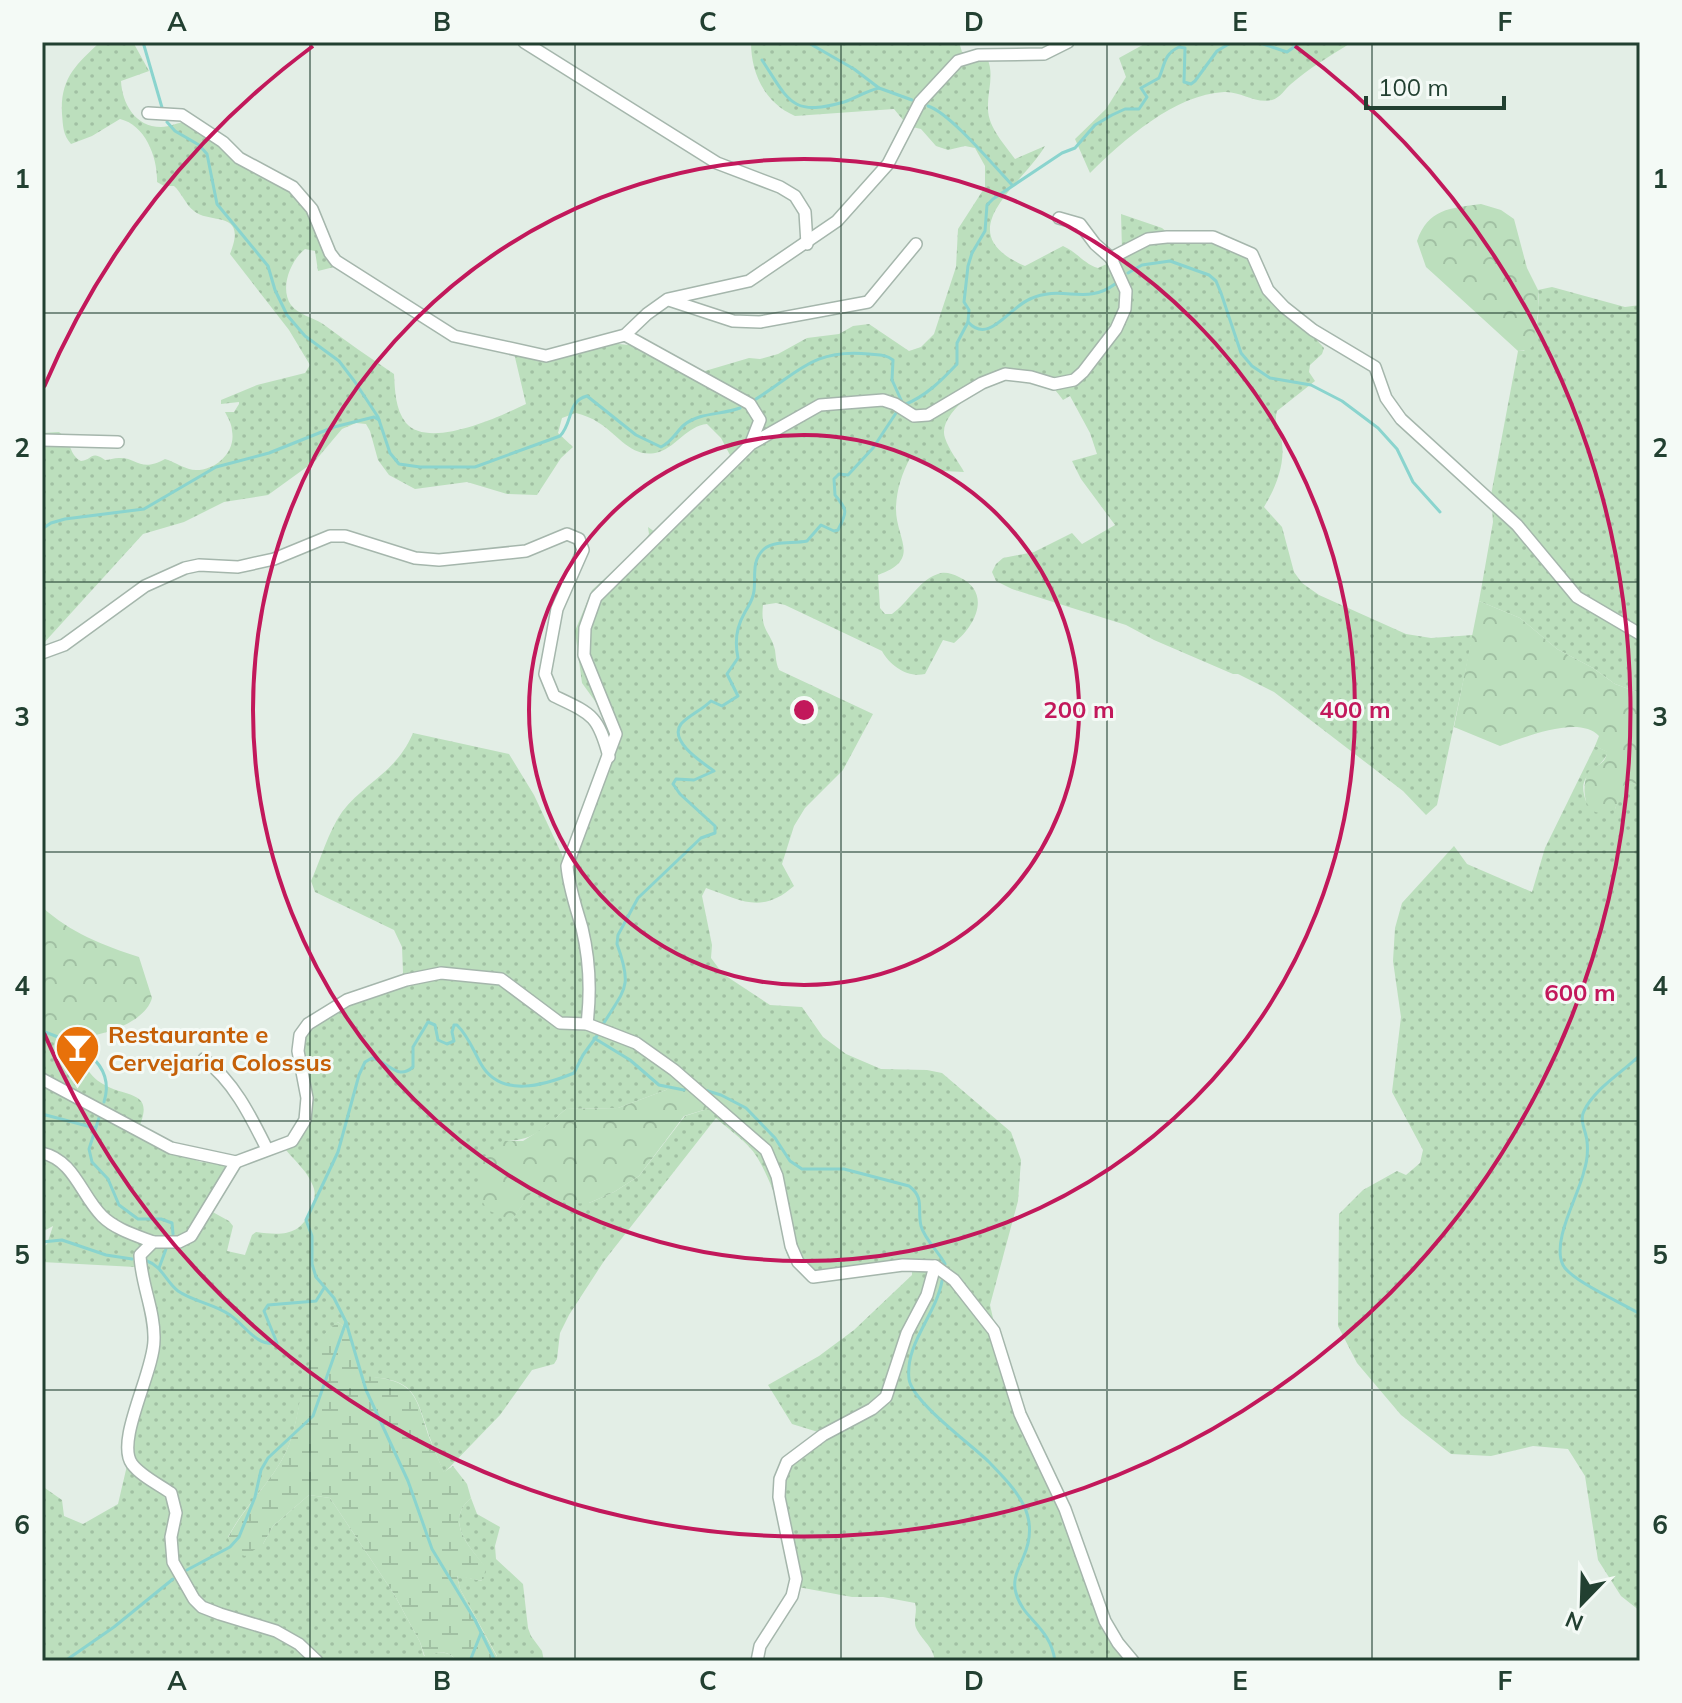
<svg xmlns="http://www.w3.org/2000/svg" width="1682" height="1703" font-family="Mulish,sans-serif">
  <defs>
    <pattern id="grass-dots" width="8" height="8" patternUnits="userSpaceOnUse" patternTransform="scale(2)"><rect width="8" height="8" fill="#bcdfbd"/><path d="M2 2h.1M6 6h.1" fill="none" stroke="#a1c0a3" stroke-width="1.8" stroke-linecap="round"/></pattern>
    <pattern id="forest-crowns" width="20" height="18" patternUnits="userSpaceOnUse" patternTransform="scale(2)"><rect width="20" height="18" fill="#bcdfbd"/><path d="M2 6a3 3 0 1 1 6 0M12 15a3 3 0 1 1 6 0" fill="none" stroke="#a1c0a3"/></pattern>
    <pattern id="wetland-marsh" width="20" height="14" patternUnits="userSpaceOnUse" patternTransform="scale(2)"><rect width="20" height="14" fill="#bcdfbd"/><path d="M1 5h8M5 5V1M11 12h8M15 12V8" fill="none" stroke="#a1c0a3"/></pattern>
  </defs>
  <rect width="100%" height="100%" fill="#e3eee6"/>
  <g fill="url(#grass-dots)" fill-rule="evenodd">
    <path d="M100 42H133L149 71 121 81C122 103 135 127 161 127 170 127 178 122 187 122L273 177 303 190 325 224 338 266 318 271 315 251 305 249C291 260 279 288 291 305 299 315 312 317 323 324 346 341 370 358 394 374 395 390 395 409 406 423 429 450 501 416 526 404L513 349 546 354 609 343 638 346 684 366 705 371 749 358 760 359 778 354 807 338 839 334 853 326 869 324 909 351 921 347 934 334 956 267 958 229 985 187V166L975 148 965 146 948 150 936 146 921 129 908 126 894 109 795 116C765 103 751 74 751 42H959L962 52 987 58C995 75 987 91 988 109 988 127 1005 145 1015 159L1045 146C1022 186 946 232 1025 266L1063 246C1077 252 1084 264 1098 268L1113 261 1122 250 1121 214 1162 228 1175 239 1209 243 1234 251 1258 265 1271 290 1324 348 1322 354 1310 365 1309 372 1315 381 1277 411C1273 425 1281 430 1282 443 1285 465 1275 489 1264 507L1282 527 1294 572 1302 583 1319 595 1406 634 1431 638 1473 635 1437 805 1426 815 1403 791 1274 692 1238 674H1233L1154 640 1126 625 1012 589 996 581 992 572 996 564 1003 558 1034 552 1072 533 1082 544 1115 525 1081 479 1072 461 1097 454 1090 433 1070 396 1063 400C1047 378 1033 366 1005 370 988 382 936 413 945 438 949 450 958 461 964 472L943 471 910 458C902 474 897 488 896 507 895 539 923 559 878 575L880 608 885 614H892C909 602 920 578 941 573 947 572 953 574 959 577 992 592 976 626 954 643L943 640 925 674C908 678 890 666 882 651L785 605 776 603 763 605C760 632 771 631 775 650 776 658 776 663 779 670L873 714 843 770 805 808 794 826 782 864 794 886C762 914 742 901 706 888L702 896 712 945 711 958 723 974 770 1005 802 1007 823 1037 846 1054 881 1069 927 1070 942 1073 1011 1132 1021 1160 1018 1201 990 1305 1002 1358 1102 1617 1131 1661H935C933 1647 924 1642 917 1630 912 1621 918 1613 915 1603L883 1597H852L798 1587 783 1506V1473L818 1432 792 1424 768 1385 819 1356 854 1330 912 1275V1271L890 1265 816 1282C776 1258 788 1249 779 1209 775 1193 766 1172 757 1157 748 1142 729 1130 716 1118L604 1261 569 1315 560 1333 557 1359 554 1364 532 1370 500 1415 444 1473C439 1461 434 1450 430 1438 415 1394 416 1378 363 1377L349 1331 338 1322C301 1349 304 1406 289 1445 275 1480 245 1504 228 1537L263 1544 273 1526 309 1495 330 1498 394 1594 420 1642 424 1656C438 1652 447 1649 457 1661H42V1486L62 1500 64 1516 83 1524 118 1504 151 1363 147 1301 135 1267 42 1262V1249L47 1244 53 1226 42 1232V1033L71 1039C77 1054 88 1076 103 1084 128 1099 157 1089 137 1132L178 1154 201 1162 239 1165 209 1210 229 1221 233 1226 227 1251 245 1255 252 1235 256 1232C280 1235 300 1237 310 1211 313 1203 317 1195 313 1186 308 1172 295 1161 286 1150L304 1120 303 1038 320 1015 396 985 403 973 402 947 394 930 315 892 311 881C321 859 328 832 342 812 366 781 396 773 413 733L509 754 534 795 564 859 603 758 609 736 605 715 582 683 575 631 592 590 642 545 649 534 648 527 659 535 731 457 721 438 707 424C687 426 677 446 659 452 632 460 619 435 599 423 592 418 584 415 576 413L562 418 558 433 573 447 561 458 537 495 507 494 467 482 415 489 389 475 378 460 370 431 366 424 356 423 342 429 315 461 268 495 224 502 184 522 143 534 42 645V433L59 432C73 442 68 454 81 461 93 460 90 450 105 460 109 460 114 458 119 458 137 457 140 473 165 459 175 462 186 470 196 470 217 470 236 451 232 431 232 424 228 418 225 412H234L239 404V402L221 404V400L257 385 305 373 310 365 289 330 230 254C248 209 211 225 194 211 185 204 182 193 174 186H164L157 182C158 159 146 125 120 119L92 136 71 144C63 135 63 126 62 114 60 78 76 65 100 42ZM681 1080 704 1110 685 1116 639 1176 614 1192 589 1203H569L532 1190 512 1220 504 1141C534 1141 544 1128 566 1109L618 1108 666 1090Z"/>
    <path d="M1148 42H1352C1332 55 1309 68 1291 84 1285 89 1280 98 1272 100 1255 104 1241 91 1224 92 1176 94 1123 140 1090 173L1075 139 1106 109 1126 77 1119 58Z"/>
    <path d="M1552 287 1625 307 1640 305V693L1615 684 1593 668 1557 649 1520 618 1479 601 1493 522 1491 495 1518 351H1524C1537 335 1541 311 1538 290Z"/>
    <path d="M1595 746 1608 752C1600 772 1575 772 1586 801L1615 809 1623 784 1633 783 1640 785V1611L1621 1596 1598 1560 1585 1476 1568 1449 1533 1446 1491 1456 1451 1454 1401 1415 1357 1363 1338 1326 1339 1214 1363 1190 1397 1171 1406 1175 1420 1163 1423 1150 1392 1092 1401 1017 1393 961 1395 928 1402 903 1454 846 1467 864 1532 892 1545 848Z"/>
    <path d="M471 1498 477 1514 500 1527 495 1546 496 1559 523 1584 528 1628 531 1636 542 1651 544 1661H494L497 1656 460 1589 457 1575 482 1581 485 1567C469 1546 444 1521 471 1498Z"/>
  </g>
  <g fill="url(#forest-crowns)">
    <path d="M1481 204 1501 210 1514 219 1527 268 1538 290 1539 308 1532 347 1528 350 1518 351 1436 276 1426 267 1417 241C1428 209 1450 208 1481 204Z"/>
    <path d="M1479 601 1520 618 1557 649 1593 668 1615 684 1640 693V785L1633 783 1624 785 1615 809C1587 824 1579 794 1588 772 1596 765 1606 764 1607 752L1595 746 1599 736C1579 714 1523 738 1500 746L1454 727Z"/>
    <path d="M42 907C71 933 102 945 139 957L152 998C145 1025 93 1039 68 1038 60 1038 50 1035 42 1033Z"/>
    <polygon points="681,1079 699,1094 710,1108 684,1116 639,1176 614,1192 589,1203 569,1204 533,1190 512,1220 487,1210 476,1189 483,1158 504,1141 523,1141 545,1127 566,1109 618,1108 666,1090"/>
  </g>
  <path fill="url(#wetland-marsh)" d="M338 1322 349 1331 363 1376C415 1380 415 1393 429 1437 434 1449 439 1461 444 1472L453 1466 467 1484 471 1498C444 1521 469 1547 486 1567L483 1581 457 1576 460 1589 497 1657 494 1661H457C447 1649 438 1652 425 1657L420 1642 394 1594 330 1498 309 1495 273 1526 263 1544 245 1556 233 1552 228 1538C245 1504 275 1480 289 1445 304 1406 300 1348 338 1322Z"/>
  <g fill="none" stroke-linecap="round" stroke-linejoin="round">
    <g stroke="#8ad4ce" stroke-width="3">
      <polyline points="143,42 163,111"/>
      <polyline points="807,42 854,69 879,88 912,100"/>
      <polyline points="1257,42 1287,52 1301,42"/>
      <path d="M762 60C789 101 791 117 844 102 856 98 866 91 879 88"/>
      <path d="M928 106C950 113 994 166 1012 185"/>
      <path d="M167 122 175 131 199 145 207 154 217 204 268 266 275 290 287 315 305 336 339 361 355 382 378 417 390 453 399 464 420 467H475L560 436C573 423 567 401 587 396L636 435 661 447C672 442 676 432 684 425 700 412 722 415 740 408"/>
      <polyline points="1128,273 1142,265 1170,261 1209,275 1216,281 1221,293 1241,353 1252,366 1270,378 1311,385 1342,401 1378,428 1397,449 1413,482 1440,512"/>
      <path d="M968 322C989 345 1007 309 1030 299 1063 284 1086 306 1115 284"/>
      <path d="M756 399C798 373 813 348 869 354 879 355 885 354 893 360L892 380 902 402"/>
      <path d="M904 405C926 396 941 381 957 364V343L968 322 969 310 964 302 968 266 972 253 985 231 987 205 993 199 1062 153 1075 148 1095 125 1112 115 1125 109H1139L1147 97 1141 88 1159 78C1165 64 1164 54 1179 47L1185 48 1184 82 1191 84 1195 81 1217 51 1232 42"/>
      <polyline points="42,529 51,523 65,519 144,509 216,467 269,453 334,427 374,417 379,420"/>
      <path d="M602 1026C625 988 633 988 617 944L618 935 638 898 701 838 715 833V826L680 794 673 784 676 779 694 780 714 771C703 763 668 741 681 724 689 715 702 710 711 701L722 706 738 696 727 674 738 658C735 644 736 628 744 614 748 606 753 601 754 591 756 576 751 561 764 549 774 540 794 544 807 541L821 525 834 531 838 530C848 511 847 510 835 495L834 479 839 474 848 475 873 448 898 410"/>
      <path d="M42 1031C74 1042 117 1061 104 1102"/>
      <polyline points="594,1038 630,1060 659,1085 684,1090"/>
      <path d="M1640 1055C1622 1073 1595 1088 1584 1111 1579 1120 1586 1131 1587 1141 1588 1150 1587 1162 1584 1171 1579 1195 1551 1241 1563 1265 1570 1280 1624 1304 1640 1314"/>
      <path d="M701 1089 721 1095 746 1108 775 1138 790 1161 802 1169H844L909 1186C925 1198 917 1209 921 1226 925 1240 939 1252 945 1264"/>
      <polyline points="42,1114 95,1128"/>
      <polyline points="99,1118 89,1149 92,1162 108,1179 119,1205 138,1219 161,1219 172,1223 173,1234"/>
      <polyline points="42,1242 62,1240 106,1255 132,1259"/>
      <path d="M147 1261C162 1266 166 1282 178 1291 194 1302 215 1304 230 1315 245 1325 256 1347 277 1343L264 1311 268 1305 316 1301 324 1288"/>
      <polyline points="159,1268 166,1249"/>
      <path d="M942 1281C936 1315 905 1343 909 1379 912 1402 972 1445 989 1462 1017 1491 1042 1516 1023 1558 1018 1570 1012 1580 1016 1593 1023 1620 1050 1626 1055 1661"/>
      <polyline points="187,1570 230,1547 239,1537 255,1497 261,1470 268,1458 313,1416 346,1322"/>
      <polyline points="65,1661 114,1627 173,1579"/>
      <polyline points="470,1661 481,1633"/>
      <path d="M495 1661 475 1620 432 1549 408 1481 366 1390 346 1322 334 1298 316 1277 312 1264V1236L306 1220 338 1152 359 1075 365 1062 372 1058C389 1062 397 1081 413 1067V1047L428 1022 435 1025 438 1040 447 1044 454 1041 452 1032 454 1025H457C469 1037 473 1050 481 1064 501 1099 545 1085 574 1073L583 1055 599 1033"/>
    </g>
    <defs>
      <g id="street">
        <polyline points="524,42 717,163 780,187 795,196 805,212 807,244"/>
        <polyline points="148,113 182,115 223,142 239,158 293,187 312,209 330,253 336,261 454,336 546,356 625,335 647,314 668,299 749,281 837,221 888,164 920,102 958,61 978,55 1044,54 1068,42"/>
        <polyline points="1059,218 1080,224 1095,244 1111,258 1148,239 1167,237 1213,237 1252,254 1268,290 1284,307 1313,330 1375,367 1386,398 1401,419 1517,525 1577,597 1640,634"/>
        <polyline points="669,300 733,321 760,322 868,302 916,244"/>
        <polyline points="625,335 750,404 760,420 751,443"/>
        <polyline points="42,440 118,442"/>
        <path d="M42 653 64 645 145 586 185 568 199 565 238 567 274 559 330 536H345L415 558 439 560 526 551 567 534 579 539 583 550 557 609 545 674 554 696C592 714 598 715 609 757"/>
        <path d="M587 1024C591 991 590 961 582 928 576 907 569 888 567 866L616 734 584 655 585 628 596 597 751 444 820 405 883 400 895 404 914 416 928 415 982 383 1005 374 1031 377 1054 384 1074 380 1083 372 1116 329 1125 309 1126 291 1111 258"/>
        <path d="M204 1059C234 1082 250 1115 267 1149"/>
        <path d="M42 1079 171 1148 236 1162 191 1236 179 1242H153L140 1255C141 1284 155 1311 154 1340 154 1372 115 1441 132 1464 141 1476 158 1484 171 1493L176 1513 171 1537 173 1562 194 1599 202 1607 220 1614 276 1631 299 1644 317 1661"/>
        <path d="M42 1153C74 1160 81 1195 102 1216 115 1229 135 1235 153 1242"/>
        <polyline points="236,1162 292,1141 305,1120 307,1098 298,1051 300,1035 308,1024 347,1000 406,980 441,973 501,979 560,1023 587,1024 636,1043 674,1070 766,1150 777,1176 791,1246 798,1262 813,1277 903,1265 935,1266 954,1280 994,1331 1020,1414 1065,1509 1105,1621 1118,1643 1133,1661"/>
        <polyline points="757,1661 760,1646 792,1596 796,1579 779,1497 780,1479 787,1462 823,1435 872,1409 886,1397 907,1333 927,1295 935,1266"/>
      </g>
    </defs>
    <use href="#street" stroke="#a5b6ac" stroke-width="14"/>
    <use href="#street" stroke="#fff" stroke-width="11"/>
  </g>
  <path fill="none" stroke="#224031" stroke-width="2" stroke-opacity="0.55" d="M310 42V1661M575 42V1661M841 42V1661M1107 42V1661M1372 42V1661M42 313H1640M42 582H1640M42 852H1640M42 1121H1640M42 1390H1640"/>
  <g fill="none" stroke="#c2185b" stroke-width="4">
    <circle cx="804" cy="710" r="275"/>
    <circle cx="804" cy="710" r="551"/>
    <path d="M44 387A826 826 0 0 1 313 46M1295 46A826 826 0 1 1 44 1033"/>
  </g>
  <defs>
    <symbol id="bar-pin" viewBox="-11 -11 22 30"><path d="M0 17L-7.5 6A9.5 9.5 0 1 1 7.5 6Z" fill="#e8710a" stroke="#f4faf6"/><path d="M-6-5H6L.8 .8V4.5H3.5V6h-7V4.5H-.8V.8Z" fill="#fff"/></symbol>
  </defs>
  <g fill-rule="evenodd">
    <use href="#bar-pin" x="52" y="1022" width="51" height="69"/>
  </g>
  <g text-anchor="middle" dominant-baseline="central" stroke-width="6" stroke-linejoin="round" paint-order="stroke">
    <g font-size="24" font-weight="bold" fill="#c56008" stroke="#f4faf6" text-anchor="start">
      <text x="108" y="1034">Restaurante e<tspan x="108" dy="28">Cervejaria Colossus</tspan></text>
    </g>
  </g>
  <circle cx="804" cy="710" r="12" fill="#c2185b" stroke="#f4faf6" stroke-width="4"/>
  <g font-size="24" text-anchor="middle" font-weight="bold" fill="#c2185b" stroke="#f4faf6" stroke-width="6" stroke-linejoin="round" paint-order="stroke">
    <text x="1079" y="718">200 m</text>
    <text x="1355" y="718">400 m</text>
    <text x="1580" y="1001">600 m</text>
  </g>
  <rect width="1682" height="1703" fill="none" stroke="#f4faf6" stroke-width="88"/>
  <g transform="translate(1582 1603) rotate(203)" stroke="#f4faf6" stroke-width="6" paint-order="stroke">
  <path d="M0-6L14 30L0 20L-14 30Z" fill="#224031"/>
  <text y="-12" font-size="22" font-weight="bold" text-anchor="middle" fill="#224031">N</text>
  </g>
  <path d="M1366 96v12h138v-12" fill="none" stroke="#224031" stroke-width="4"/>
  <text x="1378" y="96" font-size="24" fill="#224031" stroke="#f4faf6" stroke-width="6" paint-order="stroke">100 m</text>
  <rect x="44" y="44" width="1594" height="1615" fill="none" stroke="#224031" stroke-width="3"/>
  <g font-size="26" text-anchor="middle" font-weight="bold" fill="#224031">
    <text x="177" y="31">A</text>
    <text x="442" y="31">B</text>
    <text x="708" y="31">C</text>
    <text x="974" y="31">D</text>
    <text x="1240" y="31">E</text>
    <text x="1505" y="31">F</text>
    <text x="22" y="188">1</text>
    <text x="1660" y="188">1</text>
    <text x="22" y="457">2</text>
    <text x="1660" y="457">2</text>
    <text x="22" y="726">3</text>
    <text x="1660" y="726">3</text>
    <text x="22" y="995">4</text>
    <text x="1660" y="995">4</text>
    <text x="22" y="1264">5</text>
    <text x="1660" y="1264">5</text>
    <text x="22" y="1534">6</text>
    <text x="1660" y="1534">6</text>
    <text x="177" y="1690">A</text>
    <text x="442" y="1690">B</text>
    <text x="708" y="1690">C</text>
    <text x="974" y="1690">D</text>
    <text x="1240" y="1690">E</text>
    <text x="1505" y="1690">F</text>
  </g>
</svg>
